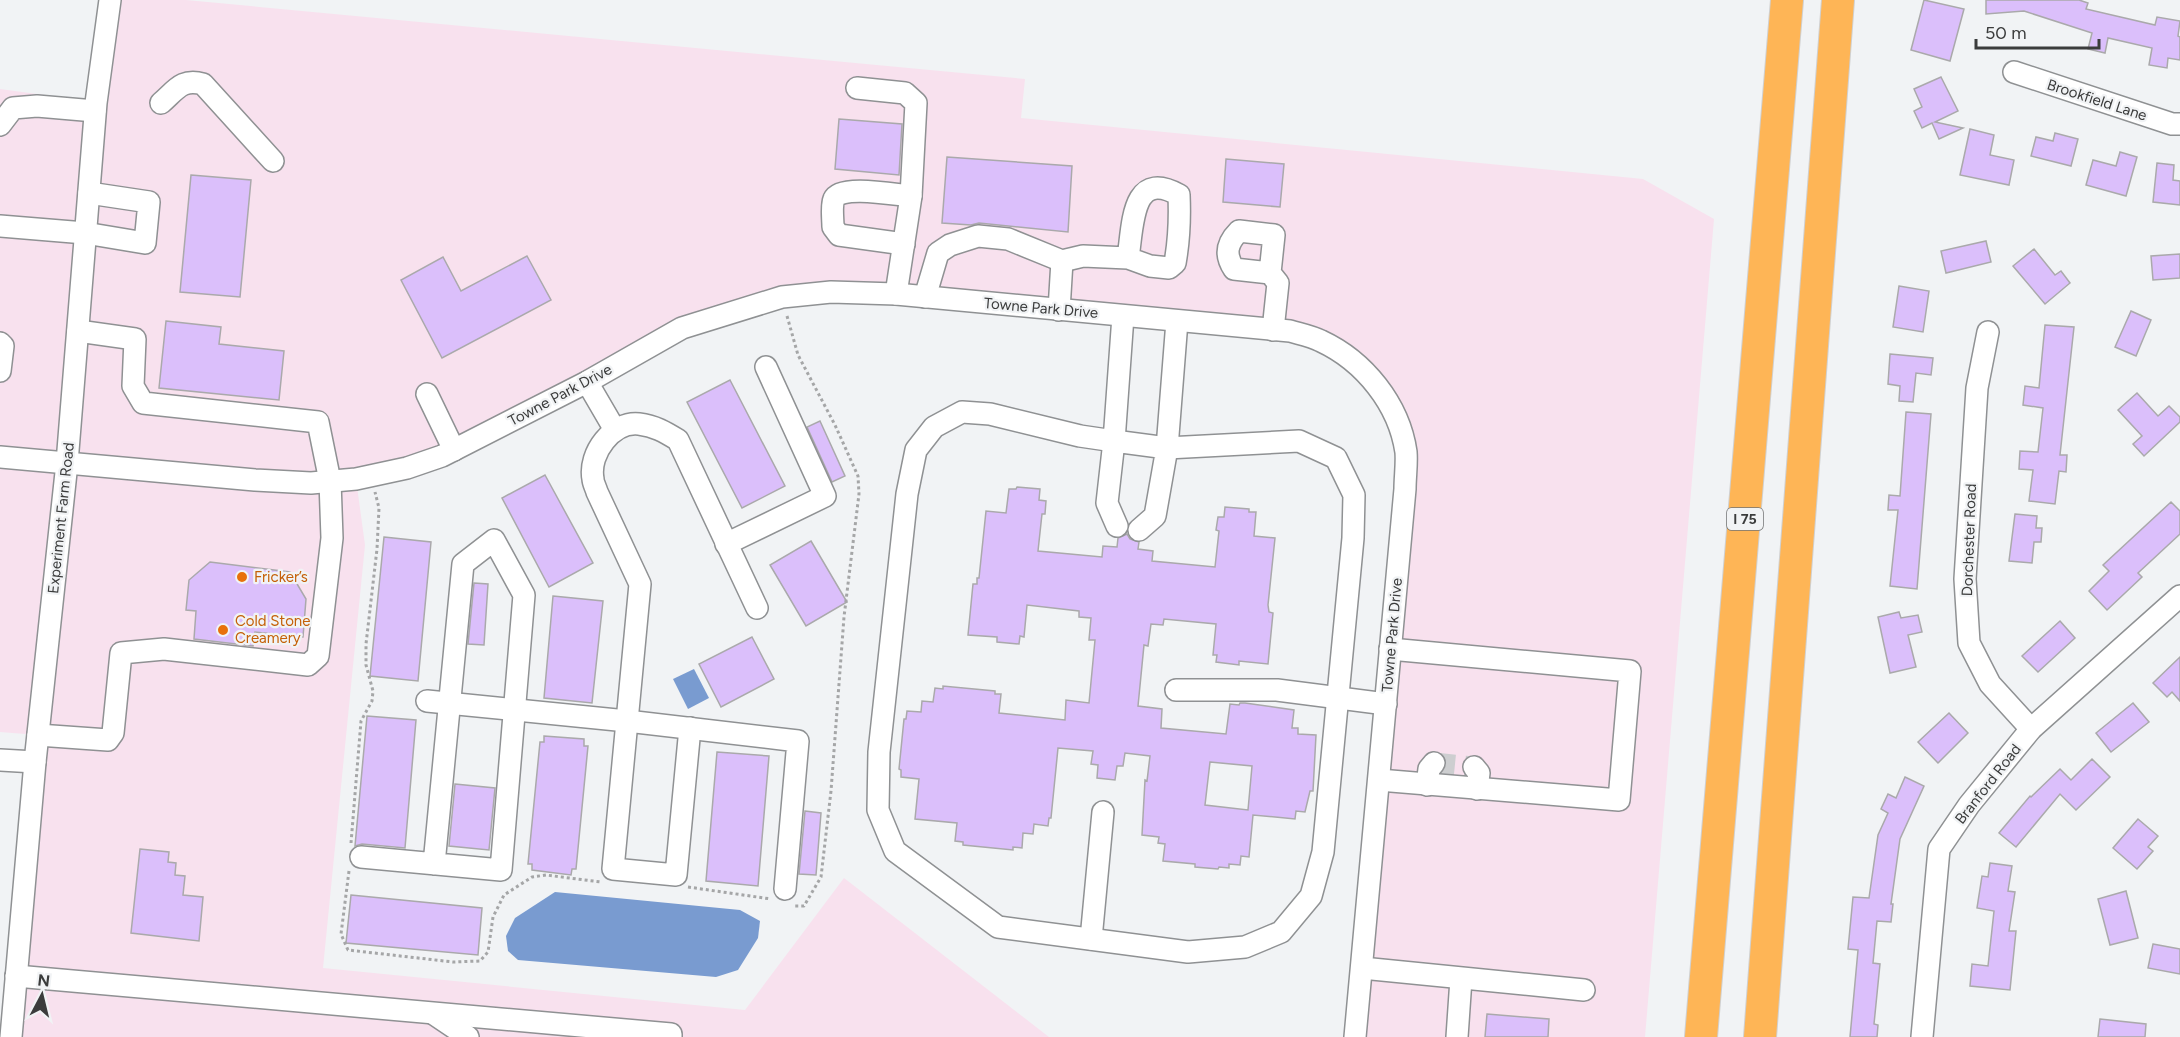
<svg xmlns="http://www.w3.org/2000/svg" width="2180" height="1037" font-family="Figtree,sans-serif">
  <rect width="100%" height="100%" fill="#f1f3f5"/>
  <polygon fill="#f8e1ee" points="110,0 186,0 1025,79 1021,118 1643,179 1714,219 1645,1037 1355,1037 1405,489 1387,399 1320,340 883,293 728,312 442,456 356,479 365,545 323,968 745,1010 844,878 1049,1037 11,1037 38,735 0,732 0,89 96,102"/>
  <g fill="#799bd0">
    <polygon points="694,669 709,698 688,709 673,679"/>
    <polygon points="555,892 740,910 760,921 758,938 738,970 716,977 518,960 508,951 506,936 515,918"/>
  </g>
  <g fill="#dbbffb" stroke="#aaa9ab" stroke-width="1.5" fill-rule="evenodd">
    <polygon points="1924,0 1964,9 1950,61 1911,50"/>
    <polygon points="1986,0 2079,0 2088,3 2086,9 2155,25 2157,17 2180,21 2178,36 2180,37 2180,60 2168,58 2167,68 2149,65 2152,48 2108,38 2105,53 2088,49 2092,33 2024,11 1986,14"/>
    <polygon points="1941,77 1958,111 1935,122 1963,128 1939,139 1932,123 1922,128 1914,111 1922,107 1914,89"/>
    <polygon points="839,119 902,124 899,175 835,169"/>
    <polygon points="1970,129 1994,135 1990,155 2014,160 2009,185 1960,175"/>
    <polygon points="2055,133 2078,139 2071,166 2031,156 2036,137 2053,141"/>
    <polygon points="2120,152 2137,157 2126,196 2086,185 2093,160 2116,166"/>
    <polygon points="947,157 1072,166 1068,232 979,223 971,225 942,223"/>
    <polygon points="1226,159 1284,164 1280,207 1223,202"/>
    <polygon points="2157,163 2174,165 2173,180 2180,181 2180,205 2153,202"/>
    <polygon points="191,175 251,180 240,297 180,292"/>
    <polygon points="1986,241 1991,262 1946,273 1941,251"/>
    <polygon points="2034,249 2055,275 2061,271 2070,283 2045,304 2013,266"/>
    <polygon points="2180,254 2180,278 2153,280 2151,256"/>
    <polygon points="527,256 551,300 442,358 401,280 443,257 461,291"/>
    <polygon points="1899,286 1929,291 1923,332 1893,327"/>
    <polygon points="2131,311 2151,320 2136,356 2115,347"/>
    <polygon points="166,321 221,327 219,344 284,351 279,400 159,388"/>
    <polygon points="2045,325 2074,327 2060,455 2067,455 2066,472 2059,471 2055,504 2029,501 2033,470 2019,469 2020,451 2038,452 2043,408 2023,405 2025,386 2039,388"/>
    <polygon points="1890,354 1933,358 1931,375 1916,373 1913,402 1899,401 1900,386 1888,384"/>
    <polygon points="730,380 785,486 742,508 687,402"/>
    <polygon points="2137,393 2158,416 2169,406 2180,417 2180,422 2144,456 2133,444 2142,436 2118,410"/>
    <polygon points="1906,412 1931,414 1917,589 1890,586 1898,510 1888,510 1889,495 1900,496"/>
    <polygon points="820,421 845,476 832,482 807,427"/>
    <polygon points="545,475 593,563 549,587 502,498"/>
    <path d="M1017 487 1040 489 1039 500 1046 501 1045 514H1042L1038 551 1102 557 1103 546 1117 547 1118 538 1127 534 1130 539 1139 542 1138 549 1153 551 1152 561 1215 567 1219 531 1216 530 1218 517H1224L1225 507 1249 509V512H1256L1254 536 1275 538 1268 605 1269 612 1273 613 1268 664 1239 661V665L1216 662 1217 655H1213L1216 624 1164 619 1163 625 1151 624 1148 646 1144 645 1138 706 1162 709 1161 728 1226 734 1230 704 1239 705 1240 703H1245L1294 710 1292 728H1298V734L1316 735 1313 791H1310L1305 812 1296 811 1295 819 1253 815 1249 857 1241 856 1240 865 1229 864V868L1219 867 1218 869 1195 867V864L1163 861 1165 844 1158 843 1159 837 1142 835 1145 780 1147 781 1150 756 1125 753 1123 766H1117L1115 780 1097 778 1098 765 1091 764 1093 751 1058 748 1051 818H1049L1048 826 1034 824 1033 834 1023 833 1022 848 1013 847V850L963 845V842L955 841 957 823 915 819 919 779 901 777V770L899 769 904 719H906L907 711 921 712 922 701 933 702 935 688 943 689V686L995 691V694H1001L999 713 1065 720 1066 700 1089 703 1095 640H1089L1091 618 1079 617V611L1027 605 1024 637 1020 636 1019 644 997 642V637L968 635 973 584H977V578H979L986 511 1006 513 1009 489H1016ZM1210 762 1252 766 1248 810 1205 805Z"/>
    <polygon points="2171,502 2180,511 2180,534 2138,573 2142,577 2107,610 2089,591 2109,571 2103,565"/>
    <polygon points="2015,514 2037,516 2036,528 2042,528 2041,542 2034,542 2032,563 2009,561"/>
    <polygon points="384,537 431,542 418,681 370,676"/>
    <polygon points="811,541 847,602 806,626 770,565"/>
    <polygon points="210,562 290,572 306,599 303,637 255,632 253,646 194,639 196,611 186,610 189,580"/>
    <polygon points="474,583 488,584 484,645 468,644"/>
    <polygon points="553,596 603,601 592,703 544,698"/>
    <polygon points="1899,612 1901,618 1918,615 1922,632 1908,635 1916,667 1890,673 1878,617"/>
    <polygon points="2060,621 2075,638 2038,672 2022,656"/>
    <polygon points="752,637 774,679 721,707 699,664"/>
    <polygon points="2180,657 2180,701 2172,692 2167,697 2153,683"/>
    <polygon points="2133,703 2149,722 2111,752 2096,733"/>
    <polygon points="1949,713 1968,733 1938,763 1918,742"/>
    <polygon points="367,716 416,720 405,848 362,844 355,846"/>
    <polygon points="544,736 584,739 584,746 588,746 576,869 572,869 571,875 532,870 532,864 528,864 540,742 544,742"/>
    <polygon points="717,752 769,756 758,886 706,881"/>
    <polygon points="2092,759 2110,777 2076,810 2060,794 2016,847 1999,833 2030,796 2031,797 2060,769 2071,780"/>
    <polygon points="1905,777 1924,786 1900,839 1891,904 1893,904 1891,922 1877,921 1873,963 1880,964 1874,1024 1878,1025 1877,1037 1850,1037 1858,950 1848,949 1853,897 1869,898 1878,835 1888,813 1881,809 1888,794 1896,798"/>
    <polygon points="455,784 495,788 489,850 449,846"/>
    <polygon points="805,811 821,813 816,875 799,874"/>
    <polygon points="2138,819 2158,836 2148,847 2153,851 2137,869 2113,848"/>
    <polygon points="140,849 169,852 168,862 176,863 175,875 185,876 183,895 203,897 199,941 131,933"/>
    <polygon points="1990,863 2012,866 2008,891 2015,892 2009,931 2016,931 2010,990 1970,986 1972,964 1988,966 1994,911 1977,908 1982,876 1988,877"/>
    <polygon points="2126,891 2138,938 2110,945 2098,899"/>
    <polygon points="351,895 482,908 478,955 346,943"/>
    <polygon points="2153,944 2180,949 2180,974 2148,968"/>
    <polygon points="1487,1014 1549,1019 1548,1037 1485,1037"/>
    <polygon points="2100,1019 2146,1024 2145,1037 2098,1037"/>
  </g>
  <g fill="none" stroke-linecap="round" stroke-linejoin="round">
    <polyline stroke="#cdced0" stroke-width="21" stroke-dasharray="21 10" stroke-linecap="butt" points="1434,763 1474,767"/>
    <defs>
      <g id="minor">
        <polyline points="2014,72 2172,124 2180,124"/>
        <polyline points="857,88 905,93 916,103 911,196 896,294"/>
        <path d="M161 103C176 90 182 78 203 84L273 161"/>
        <polyline points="0,125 13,108 37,106 95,111"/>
        <polyline points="0,226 85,233 145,243 149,202 89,193"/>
        <path d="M904 244 839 235 833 227C833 219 831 206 834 199 840 184 897 195 911 196"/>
        <path d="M1270 273 1234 269C1224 254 1227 243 1239 231L1274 235 1270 273 1278 283 1273 330"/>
        <path d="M925 297 938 253 950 245 978 236 1008 239 1062 261 1083 256 1128 258 1150 266 1169 268 1175 263C1179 241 1180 218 1179 195 1131 168 1133 226 1128 258"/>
        <polyline points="1059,310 1062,261"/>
        <polyline points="1123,316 1114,441 1080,436 990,414 962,412 934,427 916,450 907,494 879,752 878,810 895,851 998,927 1188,952 1245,947 1281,932 1311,896 1323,852 1353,538 1354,495 1336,458 1299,441 1167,448 1177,321"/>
        <polyline points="1988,332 1977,388 1965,579 1969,643 1990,684 2031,729"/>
        <polyline points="0,343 3,346 0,371"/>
        <polyline points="587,382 615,430"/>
        <polyline points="427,394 454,450"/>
        <path d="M0 457 255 480 311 483 356 479 407 468 442 456 587 382 682 328 782 297 831 292 896 294 1290 331C1300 334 1311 336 1321 341 1364 361 1399 404 1406 452 1407 464 1405 477 1405 489L1355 1037"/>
        <polyline points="1117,526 1107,503 1114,441 1167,448 1155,516 1139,530"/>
        <polyline points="726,544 825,496 766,367"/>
        <polyline points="1176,690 1277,690 1386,704"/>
        <polyline points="427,701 627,721 798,741 785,889"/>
        <path d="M690 728 676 875 613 869 640 584 597 492C596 488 593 483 593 479 588 453 613 421 639 424 655 426 665 432 678 440L757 608"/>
        <polyline points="38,735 108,740 113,733 121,653 164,649 308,665 318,656 332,538 330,481 318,422 143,403 133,386 135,339 78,331"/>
        <polyline points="0,760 35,762"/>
        <polyline points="1474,767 1479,773 1477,789"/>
        <polyline points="1379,780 1619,800 1630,671 1390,649"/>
        <polyline points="1427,785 1429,769 1434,763"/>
        <polyline points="361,857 501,870 524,595 494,540 463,564 434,864"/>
        <polyline points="1091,939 1103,812"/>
        <polyline points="1362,968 1584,990"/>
        <polyline points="16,976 671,1034 671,1037"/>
        <polyline points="434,1014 468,1037"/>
        <polyline points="11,1037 35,762 67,463 96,103 110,0"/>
        <polyline points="1457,1037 1461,979"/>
        <polyline points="1922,1037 1939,849 1969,805 2031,729 2180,596"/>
      </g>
      <g id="highway">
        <polyline points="1701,1037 1787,0"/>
        <polyline points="1760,1037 1838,0"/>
      </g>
    </defs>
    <use href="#minor" stroke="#8f9193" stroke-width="24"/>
    <use href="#highway" stroke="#d0d0d0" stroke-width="34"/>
    <g stroke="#a5a6a7" stroke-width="3" stroke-dasharray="3 3" stroke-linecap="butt">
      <polyline points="787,316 798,355 835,425 858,476 859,494 844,617 831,791 821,877 804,906 794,906"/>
      <polyline points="351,843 361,721 372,701 373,691 366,665 366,644 377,549 379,508 375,492"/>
      <polyline points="349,871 341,934 348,950 453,962 480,961 488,952 493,917 504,895 532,877 546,875 601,882"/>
      <polyline points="688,887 771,899"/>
    </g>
    <use href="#minor" stroke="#fff" stroke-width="21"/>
    <use href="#highway" stroke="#feb556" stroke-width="32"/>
  </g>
  <g fill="#e8710a" stroke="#f1f3f5" stroke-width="2">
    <circle cx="242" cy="577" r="6"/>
    <circle cx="223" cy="630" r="6"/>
  </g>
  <g text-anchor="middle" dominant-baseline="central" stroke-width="4.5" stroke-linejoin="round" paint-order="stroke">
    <rect fill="#f1f3f5" stroke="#727374" stroke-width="1.5" x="1727" y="508" width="36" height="22" rx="4.5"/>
    <g font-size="14" font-weight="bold" fill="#3b3c3c">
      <text x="1745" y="519">I 75</text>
    </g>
    <g font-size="15" fill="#3b3c3c" stroke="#f1f3f5">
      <text transform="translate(2097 100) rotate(18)">Brookfield Lane</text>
      <text transform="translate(1041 308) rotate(5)">Towne Park Drive</text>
      <text transform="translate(560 395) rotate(-28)">Towne Park Drive</text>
      <text transform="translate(61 518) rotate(-84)">Experiment Farm Road</text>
      <text transform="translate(1969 540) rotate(-88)">Dorchester Road</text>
      <text transform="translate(1392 635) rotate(-85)">Towne Park Drive</text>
      <text transform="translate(1988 784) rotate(-52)">Branford Road</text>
    </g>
    <g font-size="15" fill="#c56008" stroke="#f1f3f5" text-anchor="start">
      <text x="254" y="577">Fricker’s</text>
      <text x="235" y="621">Cold Stone<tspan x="235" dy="17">Creamery</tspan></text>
    </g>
  </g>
  <g transform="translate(42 995) rotate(7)" stroke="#f1f3f5" stroke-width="4.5" paint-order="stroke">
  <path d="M0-4.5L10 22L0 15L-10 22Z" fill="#3b3c3c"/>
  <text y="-9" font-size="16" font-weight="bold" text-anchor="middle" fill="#3b3c3c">N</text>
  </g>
  <path d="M1976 39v9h123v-9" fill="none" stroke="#3b3c3c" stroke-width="3"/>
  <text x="1985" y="39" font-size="18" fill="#3b3c3c" stroke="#f1f3f5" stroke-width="4.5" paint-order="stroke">50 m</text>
</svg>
